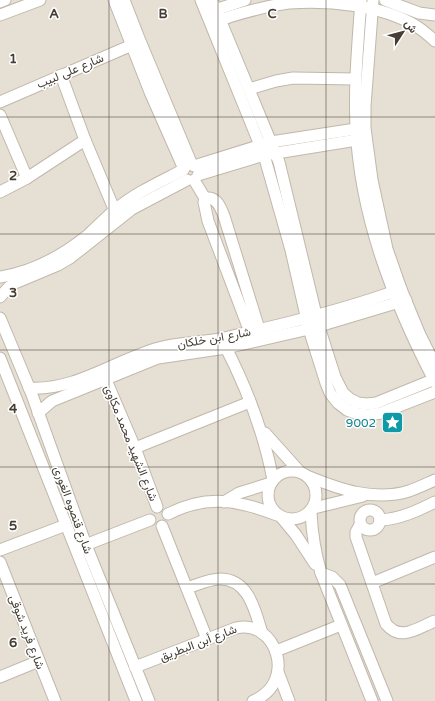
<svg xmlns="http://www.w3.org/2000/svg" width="435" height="701" font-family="'Varela Round',Vazirmatn,sans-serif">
  <rect width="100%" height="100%" fill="#f3eee6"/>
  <rect fill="#e6dfd4" x="0" y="0" width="435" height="701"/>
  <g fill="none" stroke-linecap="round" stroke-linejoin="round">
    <defs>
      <g id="minor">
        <polyline points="114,0 150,92 184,169"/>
        <polyline points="124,0 140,41 192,165"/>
        <polyline points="201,0 264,155 291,250 309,329 326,383 330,393 338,403 347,410 358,414 369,415 381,413 435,392"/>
        <polyline points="212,0 279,162 319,327 335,377 343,393 350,399 358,403 367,404 376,403 435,379"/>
        <path d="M361 0C358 42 354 85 356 127 360 217 394 303 435 382"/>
        <polyline points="373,0 365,106 365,128 372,180 387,249 401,289 420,335 435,365"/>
        <polyline points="385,0 419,13 435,15"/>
        <polyline points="0,2 5,0"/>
        <polyline points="209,12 245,0"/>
        <polyline points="0,15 40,0"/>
        <path d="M213 23C229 16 245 12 262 8 271 6 280 4 289 3 328 0 382 5 416 26 423 30 429 36 435 41"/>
        <polyline points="61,75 85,140 117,216"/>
        <polyline points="249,89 276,81 293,78 356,79"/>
        <polyline points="0,102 139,42"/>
        <polyline points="0,115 27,178"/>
        <polyline points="194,166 271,142 362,128"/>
        <polyline points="198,175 264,155 363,139"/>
        <polyline points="194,180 206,200"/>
        <polyline points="0,192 27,178 85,140"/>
        <path d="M0 277C33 272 62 256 88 235 97 227 105 218 115 210 135 193 160 182 183 170"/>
        <polyline points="0,297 9,287 15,283 58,265 70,258 132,209 187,180"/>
        <polyline points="0,318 31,392 86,545 149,701"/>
        <path d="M250 332 208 221 204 202 209 198C218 199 221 209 224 216L259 329"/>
        <path d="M223 342C246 386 264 432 273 480"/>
        <polyline points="0,358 136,701"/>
        <polyline points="106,380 135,448 157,507"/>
        <path d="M29 388C74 391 113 362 155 349 176 342 199 343 220 339 234 336 248 332 262 329 309 318 355 306 401 289"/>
        <polyline points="38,413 52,401 158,358 226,348 309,329 406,300"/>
        <polyline points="265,433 300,472"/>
        <polyline points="135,448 250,402"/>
        <circle cx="292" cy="495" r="24"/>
        <path d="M307 476C339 489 374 502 409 491 418 488 426 484 435 480"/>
        <polyline points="224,502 239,493 271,483"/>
        <polyline points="314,508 363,496"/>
        <circle cx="370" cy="520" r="10"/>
        <path d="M311 512C312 533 315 553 321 573L372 701"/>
        <path d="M168 514C207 494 238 500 277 515"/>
        <polyline points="282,518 296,535 315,564"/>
        <path d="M380 520C400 519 417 511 435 502"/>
        <path d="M360 525 356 532V537L386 624C401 642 417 628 435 621"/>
        <polyline points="162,526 207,639"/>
        <polyline points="80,547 150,520"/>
        <polyline points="0,550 66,525"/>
        <polyline points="0,562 55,701"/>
        <polyline points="321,573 332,577 340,585 387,701"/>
        <polyline points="372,583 435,557"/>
        <path d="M187 588C197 585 209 579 220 579 249 579 255 611 262 633"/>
        <polyline points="276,651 341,625"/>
        <path d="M135 667 236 628C275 618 299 682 253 701"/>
        <polyline points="278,672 289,701"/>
        <polyline points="0,677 39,661"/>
      </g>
    </defs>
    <use href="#minor" stroke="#c1b8ab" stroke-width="13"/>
    <use href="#minor" stroke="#fff" stroke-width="11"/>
  </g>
  <path fill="none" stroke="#453e35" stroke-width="1" stroke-opacity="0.55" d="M109 0V701M218 0V701M326 0V701M0 117H435M0 234H435M0 350H435M0 467H435M0 584H435"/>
  <defs>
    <symbol id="sight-square" viewBox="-11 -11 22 22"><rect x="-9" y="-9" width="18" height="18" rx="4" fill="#0f9aa8" stroke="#fff"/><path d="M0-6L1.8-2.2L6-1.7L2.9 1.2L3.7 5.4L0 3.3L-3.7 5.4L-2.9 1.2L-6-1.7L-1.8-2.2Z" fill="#fff"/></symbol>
  </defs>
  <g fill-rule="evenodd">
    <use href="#sight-square" x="380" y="410" width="25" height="25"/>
  </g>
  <g text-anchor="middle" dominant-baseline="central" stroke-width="3" stroke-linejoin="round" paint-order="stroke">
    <g font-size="12" fill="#453e35" stroke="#fff">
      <text transform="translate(70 71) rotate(-23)">شارع على لبيب</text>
      <text transform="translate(214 338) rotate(-10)">شارع ابن خلكان</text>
      <text transform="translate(131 443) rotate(68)">شارع الشهيد محمد مكاوى</text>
      <text transform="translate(73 510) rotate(70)">شارع قنصوه الغورى</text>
      <text transform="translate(27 632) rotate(69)">شارع فريد شوقى</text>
      <text transform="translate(198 643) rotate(-21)">شارع أبن البطريق</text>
    </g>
    <g font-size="12" fill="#0d838f" stroke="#fff" text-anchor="end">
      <text x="376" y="423">9002</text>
    </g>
  </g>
  <g font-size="13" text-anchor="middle" font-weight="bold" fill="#453e35" stroke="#fff" stroke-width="3" stroke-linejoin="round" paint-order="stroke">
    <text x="54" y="18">A</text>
    <text x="163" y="18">B</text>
    <text x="272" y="18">C</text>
    <text x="13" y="63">1</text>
    <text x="13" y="180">2</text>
    <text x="13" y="297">3</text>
    <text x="13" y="413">4</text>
    <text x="13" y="530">5</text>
    <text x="13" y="647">6</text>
  </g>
  <g transform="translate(403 32) rotate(54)" stroke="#ffffff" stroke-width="3" paint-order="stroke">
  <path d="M0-3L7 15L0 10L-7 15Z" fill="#453e35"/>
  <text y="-6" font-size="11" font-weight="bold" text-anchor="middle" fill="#453e35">ش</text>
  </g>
</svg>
